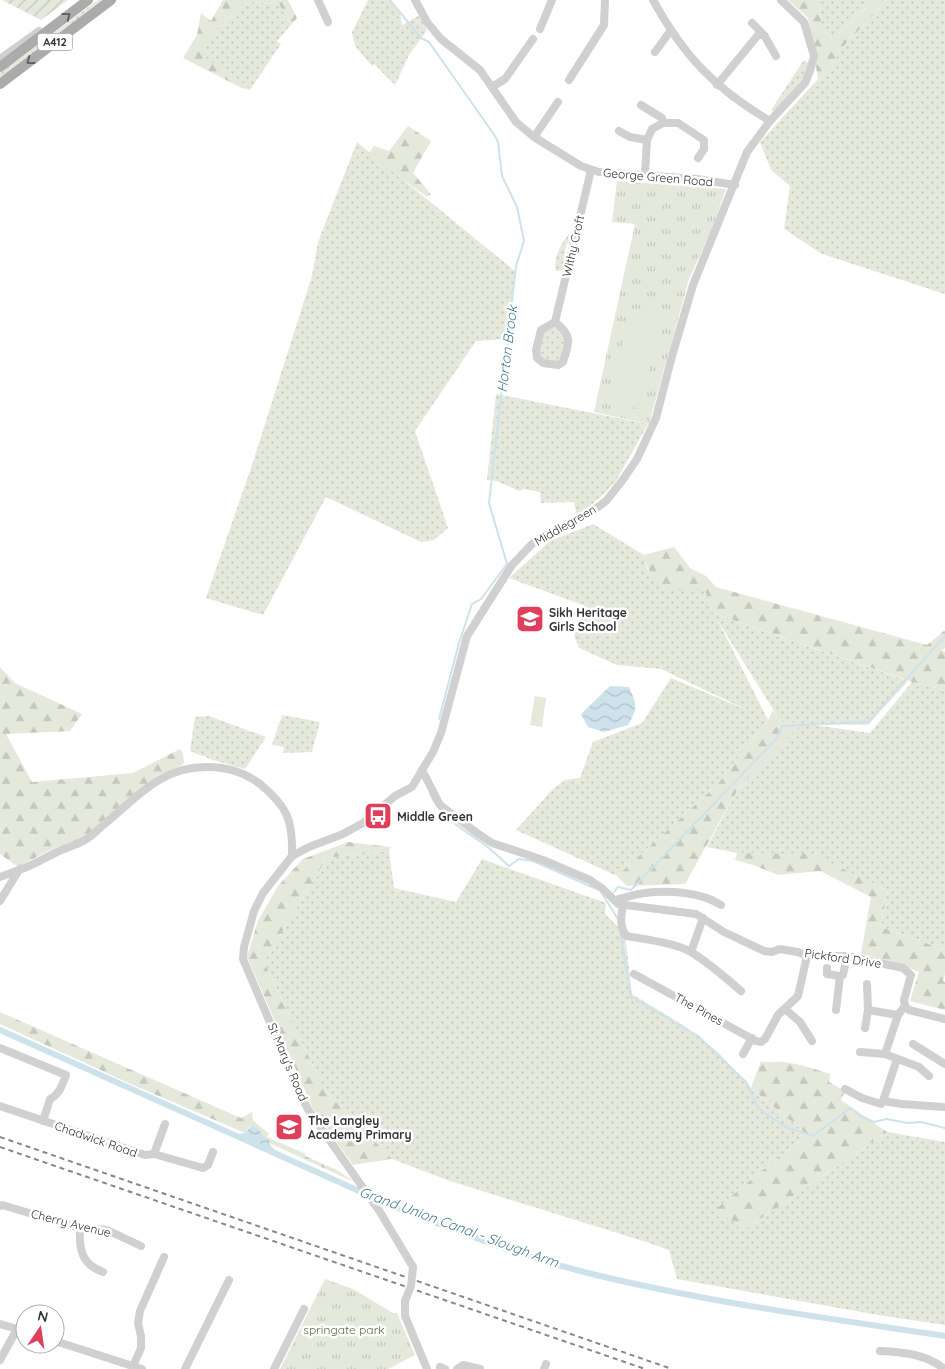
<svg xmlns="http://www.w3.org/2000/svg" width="945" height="1369" font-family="Quicksand,sans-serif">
  <defs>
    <pattern id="grass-dots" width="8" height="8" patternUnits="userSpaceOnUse" patternTransform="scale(1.25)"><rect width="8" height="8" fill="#e4e9dc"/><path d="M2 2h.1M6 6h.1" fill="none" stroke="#c4c8bd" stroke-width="1.8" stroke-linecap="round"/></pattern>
    <pattern id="forest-firs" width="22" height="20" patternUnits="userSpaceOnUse" patternTransform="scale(1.25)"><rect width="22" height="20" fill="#e4e9dc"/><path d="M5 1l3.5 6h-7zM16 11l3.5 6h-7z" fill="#c4c8bd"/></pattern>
    <pattern id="park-tufts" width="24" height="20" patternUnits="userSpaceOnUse" patternTransform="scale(1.25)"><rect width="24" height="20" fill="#e4e9dc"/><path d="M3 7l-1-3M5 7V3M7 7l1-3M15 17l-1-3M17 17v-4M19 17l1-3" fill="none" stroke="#c4c8bd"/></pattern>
    <pattern id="garden-furrows" width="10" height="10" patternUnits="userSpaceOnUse" patternTransform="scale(1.25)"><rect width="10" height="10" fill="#e4e9dc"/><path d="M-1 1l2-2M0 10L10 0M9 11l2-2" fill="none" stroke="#c4c8bd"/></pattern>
    <pattern id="water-waves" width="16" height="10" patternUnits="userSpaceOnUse" patternTransform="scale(1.25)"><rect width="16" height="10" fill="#cde2eb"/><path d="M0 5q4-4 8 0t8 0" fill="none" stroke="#b0c2ca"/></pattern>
  </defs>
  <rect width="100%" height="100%" fill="#fff"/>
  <g fill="url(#grass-dots)">
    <polygon points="98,0 106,0 0,79 0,73"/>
    <polygon points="368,0 391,0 400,13 402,25 420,15 427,30 409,55 395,85 374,64 372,66 355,46 352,32"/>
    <polygon points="814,0 873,0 833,39 822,29 819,5"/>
    <polygon points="887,0 945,0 945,294 822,254 784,229 790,186 771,170 760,142 818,79 829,72 840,50"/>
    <polygon points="246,2 279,4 291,25 277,41 281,44 250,90 244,84 201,56 215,30"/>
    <polygon points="804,60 809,64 804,81 776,113 771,110"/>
    <polygon points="357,142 516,272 505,339 476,341 415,431 448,528 434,540 421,542 326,497 263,615 206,598 252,465 312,276 318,242"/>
    <path d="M569 234 574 236H569V238L574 240 573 244 567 243 564 256 570 258 568 263H563L562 266 567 268 566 270 556 271C553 257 561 244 569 234Z"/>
    <polygon points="551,327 562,329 567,335 561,362 542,359 539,353 544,333 545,331"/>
    <polygon points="496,394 648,424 616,481 604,494 577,517 574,502 541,503 540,492 524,489 519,491 497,481 487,480"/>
    <polygon points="593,524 644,555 647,569 674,590 704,587 713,613 908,681 868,725 807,724 870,733 912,682 945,690 945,950 881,927 887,890 812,855 737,853 707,847 738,789 801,724 781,722 718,621 768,720 717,785 617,876 516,830 553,789 565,780 580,778 593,742 642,723 671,678 747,710 661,669 617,665 579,648 574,636 588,607 509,578 550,541"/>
    <polygon points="282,715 320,722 312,752 283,753 284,747 272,745"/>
    <polygon points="209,716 266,737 245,769 213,760 190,751 195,717"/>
    <polygon points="389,851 394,888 456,902 482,859 606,903 605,914 625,934 632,994 683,1025 718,1052 751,1088 808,1135 760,1172 715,1211 747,1228 887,1132 945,1142 945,1325 878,1315 677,1279 669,1250 646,1242 450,1181 392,1159 325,1091 264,962 327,858"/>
  </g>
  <g fill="url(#forest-firs)">
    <polygon points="223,0 288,0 297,18 291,25 279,4 246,2 215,30 202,56 244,84 250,90 242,88 183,58 197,35 201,13 211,21"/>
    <polygon points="788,0 814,0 819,5 822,29 833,39 873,0 887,0 840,50 829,72 818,79 808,18"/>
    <polygon points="408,126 431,141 413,173 431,194 427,197 368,154 374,146 389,151"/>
    <path d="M674 547 690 568 706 576 716 587 927 645 945 630V648L942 650 945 652V690L912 682 713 613 704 588C695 588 684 591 675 590 657 588 647 571 644 555Z"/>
    <polygon points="0,667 15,683 82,714 70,731 6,734 32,782 133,773 180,749 183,753 184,763 181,766 157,776 126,801 95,830 83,838 50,850 18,867 0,854"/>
    <polygon points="773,710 781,722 802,723 738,789 685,884 627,886 617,876 717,785 768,720"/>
    <polygon points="348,842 391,847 389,851 327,858 264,962 325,1091 392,1159 353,1165 313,1109 247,957 258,921 278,886 303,859"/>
    <polygon points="737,853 812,854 887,890 881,927 945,950 945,974 943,981 945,982 945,1010 910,1001 919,972 894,962 861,954 871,897 820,871 778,875 753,865 735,860"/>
    <polygon points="0,1012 241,1118 252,1112 253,1120 269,1134 267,1137 306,1154 305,1156 337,1170 354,1182 267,1142 250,1126 245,1133 133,1085 0,1024"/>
    <path d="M761 1061C769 1064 776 1061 784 1062 800 1064 815 1069 830 1074L829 1082 845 1091 841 1100 887 1132 747 1228 714 1211 760 1172 808 1135 751 1088Z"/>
  </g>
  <g fill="url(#park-tufts)">
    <polygon points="617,181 726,189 711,231 689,279 649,424 594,412 635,224 612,222"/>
    <polygon points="325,1279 353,1289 393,1313 397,1313 415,1355 388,1369 280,1369"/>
  </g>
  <polygon fill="url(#garden-furrows)" points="2,0 68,0 41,20"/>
  <g fill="#e4e9dc">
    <polygon points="630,310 662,315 640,409 609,402"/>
    <polygon points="535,696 546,698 542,727 530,725"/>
  </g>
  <g fill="url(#water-waves)">
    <path d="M610 686 629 687C637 705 638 708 628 725L604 732 588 727 581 714Z"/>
    <path d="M252 1125C263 1132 268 1144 278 1154L235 1135 245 1133Z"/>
  </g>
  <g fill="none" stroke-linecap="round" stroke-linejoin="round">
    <g stroke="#cde2eb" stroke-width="2">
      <polyline points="390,0 421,38 429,42 495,136 498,142 502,176 517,207 524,241 516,266 489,503 507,564 481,599 472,604 459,643 439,719"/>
      <path d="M430 794C442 820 467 831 489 848 496 854 502 860 509 866L519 859 533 861 597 889"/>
      <polyline points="601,892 618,919"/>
      <polyline points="614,892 618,887 631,890 777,738 782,726 868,722 945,636"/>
      <polyline points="620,931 631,997 698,1036 746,1082 758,1108 785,1127 813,1136 850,1108 861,1116 874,1122 886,1119 908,1123 921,1122 945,1128"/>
    </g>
    <path stroke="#cde2eb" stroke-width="6" d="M0 1030 388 1204C453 1230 520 1256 588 1273 705 1302 826 1318 945 1336"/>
    <g stroke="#d0d0d0" stroke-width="8">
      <polyline points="318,0 328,22"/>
      <polyline points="415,0 427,22 441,39 480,70 516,122 534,137 581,166 599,172 697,179 735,185"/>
      <path d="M653 0C684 56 714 88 770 121"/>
      <polyline points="752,23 764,35"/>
      <polyline points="540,29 552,0"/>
      <polyline points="655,52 671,30"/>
      <polyline points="0,59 39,31"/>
      <polyline points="569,80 604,25 605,0"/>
      <polyline points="717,85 758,35 764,35 776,56"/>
      <polyline points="492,87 505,79 533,39"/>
      <polyline points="641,105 662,118 663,123"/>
      <polyline points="619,131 630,137 647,140"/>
      <polyline points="534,137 558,102"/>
      <polyline points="645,174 647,140 652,129 663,123 678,123 704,140 704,149 698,158"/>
      <path d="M555 322 541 330 536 350 537 358 543 363 558 365 563 362C570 342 572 335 555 322L591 170"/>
      <polyline points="422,770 440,805 477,833 492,843 543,860 590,880 603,889 618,904 696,914 724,932 764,951 772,952 780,949 798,952 807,956 847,956 903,968 911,975 904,1000 905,1006"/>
      <polyline points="0,877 19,870"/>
      <path d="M615 900C625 898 635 894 645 893 669 890 701 892 721 905"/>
      <path d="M0 901 19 870C33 866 44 858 57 852 66 848 76 845 85 840 91 837 97 831 102 826 136 799 160 766 208 767 228 767 244 772 260 784 288 807 293 821 292 856"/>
      <path d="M623 905C621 917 619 925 626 936 645 939 675 943 691 952 709 963 725 977 741 991"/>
      <polyline points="691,952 703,918"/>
      <polyline points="827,968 827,974 840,976 843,975 847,956"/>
      <polyline points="634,974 756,1041 761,1042 765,1039 778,1015 798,996 807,956"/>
      <polyline points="867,984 868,1010"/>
      <polyline points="905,1006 909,1010 945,1019"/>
      <polyline points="785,1009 800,1022 812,1041"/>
      <polyline points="836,1010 840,976"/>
      <polyline points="865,1028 868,1010 898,1015"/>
      <polyline points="913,1044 945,1064"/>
      <path d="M0 1048 66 1075C62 1085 60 1094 50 1099L43 1121"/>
      <polyline points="860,1052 885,1054 898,1015 905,1006"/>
      <polyline points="743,1054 752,1038"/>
      <polyline points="885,1054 919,1067 929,1076"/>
      <polyline points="845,1089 862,1098 881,1104 883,1101 902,1104 943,1107"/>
      <polyline points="883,1101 897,1059"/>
      <polyline points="0,1106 145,1155 154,1154 203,1168 208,1165 213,1152"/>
      <polyline points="154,1154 165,1124"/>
      <polyline points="0,1206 2,1205 80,1228 107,1230 141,1246"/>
      <path d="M80 1228C79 1249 81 1264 103 1272"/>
      <polyline points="413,1267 380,1212 309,1111 303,1100 243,959 244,947 254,911 263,893 292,856 309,847 343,834 363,823 395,796 412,787 433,752 441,733 467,636 512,565 534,542 590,513 606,501 622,481 637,459 656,418 672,356 693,285 747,152 770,121 805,83 810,71 814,56 804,22 781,0"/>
      <polyline points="405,1301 405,1316 427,1369"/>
      <polyline points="0,1324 25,1331"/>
      <polyline points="55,1341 142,1369"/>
      <path d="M880 1351C902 1352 927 1354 944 1369"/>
      <polyline points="0,1360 17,1329"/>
      <polyline points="133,1366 141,1348 141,1336 138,1323 140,1311 164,1257"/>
      <polyline points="440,1367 445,1369"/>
      <polyline points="185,1369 229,1280"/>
      <polyline points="274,1369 304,1309"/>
      <polyline points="457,1369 463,1365 480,1369"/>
      <polyline points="544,1369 546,1364"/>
    </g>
    <g stroke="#ababab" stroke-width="10">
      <polyline points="0,67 88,0"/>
      <polyline points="0,84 111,0"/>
    </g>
    <g stroke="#888" stroke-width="2" stroke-dasharray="5 4" stroke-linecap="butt">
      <polyline points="0,1137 672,1369"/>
      <polyline points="0,1147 645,1369"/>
    </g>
    <polyline stroke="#d0d0d0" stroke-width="8" points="405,1301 411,1286 413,1267"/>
  </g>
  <defs><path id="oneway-chevron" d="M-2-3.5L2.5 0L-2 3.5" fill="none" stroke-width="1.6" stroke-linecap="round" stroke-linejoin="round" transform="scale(1.25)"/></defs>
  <g stroke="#636363">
    <use href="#oneway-chevron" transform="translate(67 16) rotate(-38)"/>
    <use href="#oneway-chevron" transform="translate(30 61) rotate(143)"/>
  </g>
  <defs>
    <symbol id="school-square" viewBox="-11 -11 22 22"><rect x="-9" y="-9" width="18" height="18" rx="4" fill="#df3f5b" stroke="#fff"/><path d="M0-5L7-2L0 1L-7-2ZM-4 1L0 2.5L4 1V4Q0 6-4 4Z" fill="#fff"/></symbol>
    <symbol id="bus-square" viewBox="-11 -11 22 22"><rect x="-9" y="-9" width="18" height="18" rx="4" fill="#df3f5b" stroke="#fff"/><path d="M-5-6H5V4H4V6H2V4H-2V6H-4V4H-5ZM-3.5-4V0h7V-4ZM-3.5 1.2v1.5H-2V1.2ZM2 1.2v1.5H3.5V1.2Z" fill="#fff"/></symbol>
  </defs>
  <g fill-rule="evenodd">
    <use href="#school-square" x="514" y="603" width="32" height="32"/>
    <use href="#bus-square" x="362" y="800" width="32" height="32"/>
    <use href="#school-square" x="273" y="1111" width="32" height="32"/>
  </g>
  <g text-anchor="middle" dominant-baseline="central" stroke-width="5" stroke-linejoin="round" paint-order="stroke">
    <rect fill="#fff" stroke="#707070" stroke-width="1" x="37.5" y="33.5" width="35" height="17" rx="4"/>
    <g font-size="11" font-weight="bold" fill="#333">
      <text x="55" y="42">A412</text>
    </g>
    <g font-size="12" fill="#333" stroke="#fff">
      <text transform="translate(658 177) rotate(5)">George Green Road</text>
      <text transform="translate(573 246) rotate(-77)">Withy Croft</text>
      <text transform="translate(565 525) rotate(-30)">Middlegreen</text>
      <text transform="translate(843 958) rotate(8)">Pickford Drive</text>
      <text transform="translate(699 1009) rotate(29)">The Pines</text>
      <text transform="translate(288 1062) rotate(67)">St Mary's Road</text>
      <text transform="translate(96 1139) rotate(19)">Chadwick Road</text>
      <text transform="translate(71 1223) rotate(14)">Cherry Avenue</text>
    </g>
    <g font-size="12" font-weight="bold" fill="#333" stroke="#fff" text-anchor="start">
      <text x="549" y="612">Sikh Heritage<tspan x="549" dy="14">Girls School</tspan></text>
      <text x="397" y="816">Middle Green</text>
      <text x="308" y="1120">The Langley<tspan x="308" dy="14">Academy Primary</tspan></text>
    </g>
    <g font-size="12" fill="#5a6e41" stroke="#fff">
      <text x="344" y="1329">springate park</text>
    </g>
    <g font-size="14" font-style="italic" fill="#427c93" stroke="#fff">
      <text transform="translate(507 349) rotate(-83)">Horton Brook</text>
      <text transform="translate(459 1227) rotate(20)">Grand Union Canal - Slough Arm</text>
    </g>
  </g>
  <g transform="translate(40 1329) rotate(13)"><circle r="24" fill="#ffffff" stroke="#adadad"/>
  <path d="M0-4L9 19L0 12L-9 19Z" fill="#df3f5b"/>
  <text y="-8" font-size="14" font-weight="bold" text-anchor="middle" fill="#333333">N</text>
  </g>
</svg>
